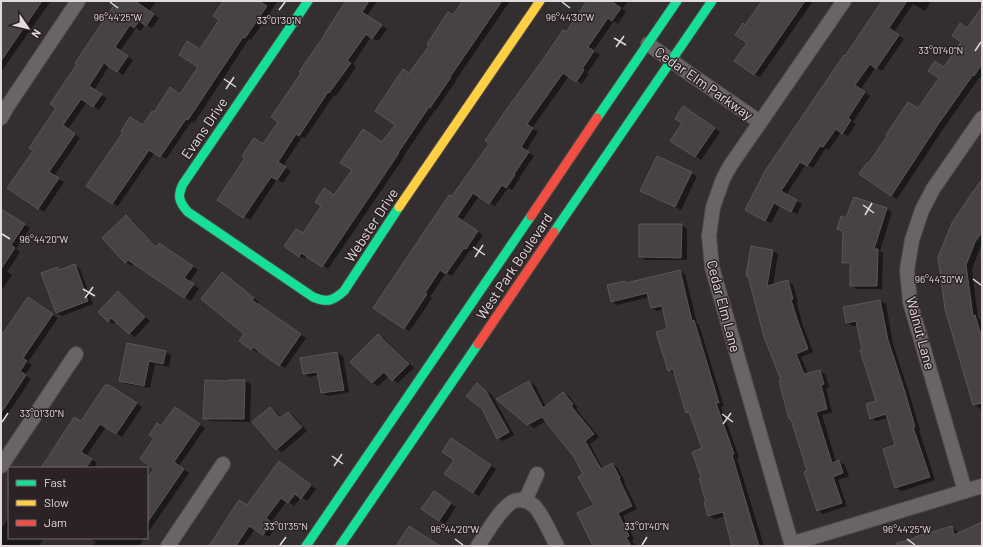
<svg xmlns="http://www.w3.org/2000/svg" width="983" height="547" font-family="Barlow,sans-serif">
  <rect width="100%" height="100%" fill="#332e2f"/>
  <g fill="#0007">
    <polygon points="1,1 49,1 50,2 3,69 1,68"/>
    <polygon points="119,1 157,1 149,11 159,18 152,28 145,24 141,31 136,28 120,51 133,60 123,75 109,66 94,90 107,98 99,110 87,102 68,129 80,138 54,176 64,182 44,212 9,188 34,150"/>
    <polygon points="224,1 278,1 251,40 249,39 194,123 192,121 166,159 155,152 118,206 112,203 143,126 154,113 180,95 199,66 200,50 220,19"/>
    <polygon points="350,1 377,1 367,16 387,29 378,41 371,37 353,64 356,67 336,96 334,95 305,138 302,137 283,166 291,171 283,183 277,179 250,220 218,199 263,145 279,122"/>
    <polygon points="464,1 510,1 455,81 456,81 436,110 435,110 403,157 404,157 328,269 307,255 305,259 299,256 303,234 335,196 382,143 396,124 410,74"/>
    <polygon points="588,1 628,1 622,9 626,12 618,24 614,21 593,51 600,55 587,73 589,74 582,84 569,76 532,128 538,132 526,151 534,156 519,178 520,178 512,190 508,188 495,206 479,196 462,221 483,235 472,251 470,250 452,276 446,273 430,297 432,298 410,331 404,328 452,198"/>
    <polygon points="763,1 813,1 760,77 754,74 748,43 746,26"/>
    <polygon points="884,1 931,1 925,11 913,4 894,32 904,39 882,71 876,67 861,89 870,96 853,122 856,124 848,136 841,132 829,150 826,148 813,168 806,164 786,195 802,204 797,214 780,206 771,223 746,209 845,57"/>
    <polygon points="982,9 982,75 980,78 979,78 945,126 897,199 891,195 869,165 918,109 940,78 945,68 962,42 968,29"/>
    <polygon points="689,111 720,132 701,160 671,140 683,123"/>
    <polygon points="691,173 697,176 681,210 647,193"/>
    <polygon points="982,176 982,243 972,269 978,318 981,320 982,323 982,416 980,408 974,405 946,308 974,191 973,190"/>
    <polygon points="854,198 887,209 892,212 880,251 883,253 882,289 856,289 851,285 851,265 849,265 843,262 844,232 838,229 847,220"/>
    <polygon points="1,210 30,228 16,249 20,252 7,272 12,275 3,288 1,287"/>
    <polygon points="126,217 132,220 157,247 165,247 198,270 189,282 199,288 191,301 134,263 132,266 126,262 103,238"/>
    <polygon points="682,225 687,229 687,260 646,260 640,257"/>
    <polygon points="773,251 778,254 773,286 788,281 793,285 798,302 797,303 803,326 813,352 801,357 808,374 819,371 825,374 829,387 826,388 832,412 822,415 836,462 839,461 845,465 849,476 838,480 847,506 823,514 818,511 808,472 792,420 790,419 782,381 749,276"/>
    <polygon points="75,265 80,269 93,304 62,316 56,313 58,268 61,270"/>
    <polygon points="680,271 685,274 697,323 699,325 724,406 721,407 739,457 737,458 764,546 726,546 733,544 725,516 715,519 709,516 705,503 707,502 703,478 703,449 691,415 687,412 675,374 669,370 669,329 664,309 657,311 652,308 649,297 617,305 612,301 625,282 628,283"/>
    <polygon points="223,274 228,277 259,302 257,304 306,338 285,368 259,350 257,352 252,349"/>
    <polygon points="119,292 124,296 150,321 135,337 129,333 117,321 114,324 108,321"/>
    <polygon points="880,301 886,304 893,344 910,396 920,430 919,430 935,480 902,491 896,488 884,450 896,446 888,418 876,421 871,418 877,402 863,350 858,325 853,326 847,322"/>
    <polygon points="34,302 58,318 28,362 32,365 25,375 31,379 1,424 1,338"/>
    <polygon points="378,335 384,338 414,368 398,383 393,380 389,376 378,386 373,383 352,362"/>
    <polygon points="127,344 165,352 171,355 169,367 155,364 150,388 126,384 120,380"/>
    <polygon points="337,353 343,356 349,392 328,396 322,393 319,375 309,377 304,373"/>
    <polygon points="229,381 245,381 251,384 250,422 210,421 205,418 229,382"/>
    <polygon points="529,382 535,385 546,407 563,393 569,396 578,408 576,409 599,437 590,444 603,469 612,464 617,467 625,481 624,482 637,509 623,516 634,539 632,540 635,546 594,546 595,505 585,475 574,456 546,421 534,428 528,424"/>
    <polygon points="107,384 142,407 122,437 106,427 86,456 97,463 94,468 42,468 81,422"/>
    <polygon points="477,384 483,388 492,395 514,435 503,441 498,438"/>
    <polygon points="270,408 276,411 282,418 288,413 294,416 307,431 282,452 277,449"/>
    <polygon points="181,411 205,428 179,466 189,473 163,511 147,534 147,481 155,469 162,427"/>
    <polygon points="457,443 496,469 479,496 473,492 455,460"/>
    <polygon points="284,466 316,489 307,501 301,497 294,506 287,501 271,522 276,526 269,537 255,529 243,546 209,546"/>
    <polygon points="439,496 456,507 445,524 439,520"/>
    <polygon points="9,518 9,538 44,538 39,546 1,546 1,529"/>
    <polygon points="982,523 982,546 893,546 951,527 957,531 958,534"/>
    <polygon points="90,538 144,538 139,546 93,546 96,542"/>
  </g>
  <g fill="#474344" stroke="#5a5657">
    <polygon points="1,1 42,1 1,61"/>
    <polygon points="117,1 135,1 154,14 146,26 139,21 134,28 130,25 115,47 128,56 117,72 104,63 89,86 102,94 93,107 81,99 63,125 75,134 49,172 59,178 38,209 7,188 33,151 29,148 56,108 50,104 77,64 75,63"/>
    <polygon points="223,1 259,1 267,6 245,38 243,37 188,120 186,119 160,157 149,150 112,204 86,186 123,132 121,131 130,117 143,125 152,111 154,112 170,87 180,94 198,67 179,55 187,41 200,49 219,20 213,16"/>
    <polygon points="346,1 369,1 362,12 382,25 372,39 366,34 347,61 351,63 329,93 328,92 299,136 296,134 278,162 286,167 277,180 271,177 243,218 217,200 245,158 242,156 254,138 263,144 278,122 271,117 301,73 299,72 326,33 325,33"/>
    <polygon points="463,1 502,1 450,77 451,77 430,108 429,107 398,153 399,153 322,267 301,253 299,257 284,246 296,229 303,233 321,206 315,202 324,188 334,195 352,170 340,163 363,129 382,142 395,125 375,111 403,69 409,73 429,46 427,44 448,12 453,15"/>
    <polygon points="587,1 611,1 621,8 612,21 608,18 588,47 594,51 582,69 584,70 576,82 563,73 527,124 533,128 521,147 529,152 514,174 515,175 506,188 502,185 489,204 473,193 457,217 478,231 466,249 464,248 446,274 440,270 425,293 427,294 404,329 373,308 449,195 452,196 489,144 485,141 506,110 542,61 563,30 566,32"/>
    <polygon points="762,1 805,1 754,75 734,61 747,43 735,35 743,23 745,25"/>
    <polygon points="882,1 907,1 889,28 899,35 876,69 870,64 855,85 865,92 848,118 851,120 842,134 836,129 823,147 820,146 807,166 800,162 781,191 797,200 791,212 774,203 765,221 745,210 765,171 844,55 845,56"/>
    <polygon points="982,7 982,64 974,76 973,75 939,123 891,196 859,174 867,163 868,164 887,136 886,135 908,102 918,108 939,78 928,71 935,61 944,67 961,42 952,36 960,23 967,28"/>
    <polygon points="683,106 715,128 695,157 670,141 682,123 675,119"/>
    <polygon points="657,156 692,172 675,207 640,191"/>
    <polygon points="982,178 982,232 975,242 966,265 973,316 975,315 982,338 982,403 973,405 945,309 938,257 952,223"/>
    <polygon points="854,197 887,208 874,249 878,249 877,286 850,286 850,263 842,263 843,231 837,229 841,216 846,218"/>
    <polygon points="1,209 25,224 11,245 15,248 1,269"/>
    <polygon points="126,215 156,247 159,243 193,266 184,278 194,284 184,298 128,260 125,263 102,238"/>
    <polygon points="639,224 682,224 681,258 639,257"/>
    <polygon points="751,246 773,250 767,286 788,280 793,299 791,300 798,322 808,349 796,354 804,374 820,370 824,384 821,385 827,409 816,412 832,463 839,460 843,473 833,477 842,503 817,511 804,472 807,471 791,419 789,419 779,381 781,380 764,337 748,276 746,276"/>
    <polygon points="75,264 88,301 56,313 41,273 58,267 59,270"/>
    <polygon points="680,270 692,321 694,320 719,403 716,403 734,454 732,455 759,546 732,546 723,512 708,516 704,502 706,502 699,478 701,477 692,452 702,448 689,412 686,413 673,369 668,371 656,332 667,329 662,306 651,308 647,293 611,302 607,285 625,281 626,283"/>
    <polygon points="222,272 254,298 252,300 301,334 279,366 253,347 251,350 239,341 244,334 201,299"/>
    <polygon points="118,291 145,317 129,334 111,318 108,322 98,312"/>
    <polygon points="28,297 53,314 23,358 27,361 20,371 26,375 1,413 1,336"/>
    <polygon points="880,300 888,340 905,392 915,427 913,427 930,477 895,488 883,449 895,445 886,414 870,419 866,404 876,401 860,350 862,350 856,321 846,323 843,307"/>
    <polygon points="378,334 409,364 392,381 384,372 372,383 350,362"/>
    <polygon points="127,343 166,351 163,364 149,361 144,386 119,381"/>
    <polygon points="337,352 344,390 321,393 317,372 303,374 300,358"/>
    <polygon points="205,380 228,381 228,380 245,380 244,419 203,419"/>
    <polygon points="529,381 543,408 563,392 573,404 571,406 594,434 585,441 601,469 612,463 620,478 619,479 632,506 618,513 629,536 626,537 631,546 593,546 577,513 594,505 578,477 583,474 574,457 542,417 527,425 496,399"/>
    <polygon points="477,383 486,391 509,432 497,439 482,409 466,396"/>
    <polygon points="105,385 109,385 137,403 116,434 100,424 81,452 92,459 86,468 41,468 74,417 81,421"/>
    <polygon points="175,407 200,424 174,462 184,469 147,523 147,479 154,469 140,459 154,438 149,435 157,423 161,426"/>
    <polygon points="270,407 280,418 288,412 302,427 276,450 252,422"/>
    <polygon points="451,438 491,465 473,493 444,474 454,460 442,452"/>
    <polygon points="279,461 311,485 301,499 295,494 288,503 281,498 266,518 271,522 263,535 249,526 236,546 209,546 239,500 247,505"/>
    <polygon points="434,491 451,503 439,521 421,509"/>
    <polygon points="982,522 982,546 897,546 897,543 915,538 915,537 952,526 954,535"/>
    <polygon points="409,526 440,546 396,546"/>
  </g>
  <g fill="none" stroke-linecap="round" stroke-linejoin="round">
    <defs>
      <g id="street">
        <polyline points="648,44 671,60 687,72 760,122"/>
        <polyline points="1,118 7,107 78,1"/>
        <polyline points="1,466 76,354"/>
        <polyline points="965,491 910,302 907,270 912,240 922,210 933,189 982,118"/>
        <polyline points="525,501 537,474"/>
        <polyline points="791,544 982,486"/>
        <polyline points="168,546 223,464"/>
        <path d="M478 546C486 534 501 507 514 501 522 498 531 502 536 508 544 518 551 535 557 546"/>
        <polyline points="792,546 712,267 709,236 713,207 723,179 730,166 844,1"/>
      </g>
      <g id="fast">
        <path d="M308 1 183 184C177 196 179 202 188 212L313 297C327 303 333 301 344 291L399 207"/>
        <polyline points="597,118 677,1"/>
        <polyline points="554,232 712,1"/>
        <polyline points="306,546 531,216"/>
        <polyline points="340,546 478,344"/>
      </g>
      <polyline id="slow" points="399,207 540,1"/>
      <g id="jam">
        <polyline points="531,216 597,118"/>
        <polyline points="478,344 554,232"/>
      </g>
    </defs>
    <use href="#street" stroke="#4f4a4b" stroke-width="16"/>
    <use href="#fast" stroke="#4f4a4b" stroke-width="11"/>
    <use href="#slow" stroke="#4f4a4b" stroke-width="11"/>
    <use href="#jam" stroke="#4f4a4b" stroke-width="11"/>
    <use href="#street" stroke="#696465" stroke-width="14"/>
    <use href="#fast" stroke="#16e098" stroke-width="9"/>
    <use href="#slow" stroke="#ffcf43" stroke-width="9"/>
    <use href="#jam" stroke="#f24e42" stroke-width="9"/>
  </g>
  <path fill="none" stroke="#e2dadc" stroke-width="1.5" d="M110 2 118 8M562 2 570 8M279 10 285 2M614 38 626 45M616 47 624 36M975 51 981 42M224 79 236 87M226 89 234 77M863 205 874 213M865 215 872 203M2 234 10 239M473 247 485 255M475 257 483 245M973 279 981 285M83 289 95 296M85 298 93 287M722 414 733 422M2 422 8 413M723 424 731 413M332 456 343 464M334 466 342 454M455 539 463 545M907 539 915 545M280 545 286 537M642 545 647 537"/>
  <g text-anchor="middle" dominant-baseline="central" stroke-width="3" stroke-linejoin="round" paint-order="stroke">
    <g font-size="14" fill="#e2dadc" stroke="#2c2124">
      <text transform="translate(704 83) rotate(35)">Cedar Elm Parkway</text>
      <text transform="translate(204 128) rotate(-56)">Evans Drive</text>
      <text transform="translate(371 225) rotate(-57)">Webster Drive</text>
      <text transform="translate(514 266) rotate(-56)">West Park Boulevard</text>
      <text transform="translate(724 306) rotate(75)">Cedar Elm Lane</text>
      <text transform="translate(921 333) rotate(75)">Walnut Lane</text>
    </g>
  </g>
  <g font-size="10" text-anchor="middle" fill="#e2dadc" stroke="#2c2124" stroke-width="3" stroke-linejoin="round" paint-order="stroke">
    <text x="118" y="21">96°44'25"W</text>
    <text x="570" y="21">96°44'30"W</text>
    <text x="279" y="24">33°01'30"N</text>
    <text x="941" y="54">33°01'40"N</text>
    <text x="44" y="243">96°44'20"W</text>
    <text x="939" y="283">96°44'30"W</text>
    <text x="42" y="417">33°01'30"N</text>
    <text x="286" y="530">33°01'35"N</text>
    <text x="647" y="530">33°01'40"N</text>
    <text x="455" y="533">96°44'20"W</text>
    <text x="907" y="533">96°44'25"W</text>
  </g>
  <rect width="983" height="547" fill="none" stroke="#e2dadc" stroke-width="4"/>
  <rect x="8" y="467" width="140" height="72" fill="#2c2124" stroke="#756b6e"/>
  <rect x="16" y="480" width="20" height="6" fill="#16e098" stroke="#756b6e"/>
  <text x="44" y="487" font-size="12" fill="#e2dadc">Fast</text>
  <rect x="16" y="500" width="20" height="6" fill="#ffcf43" stroke="#756b6e"/>
  <text x="44" y="507" font-size="12" fill="#e2dadc">Slow</text>
  <rect x="16" y="520" width="20" height="6" fill="#f24e42" stroke="#756b6e"/>
  <text x="44" y="527" font-size="12" fill="#e2dadc">Jam</text>
  <g transform="translate(28 28) rotate(124)" stroke="#2c2124" stroke-width="3" paint-order="stroke">
  <path d="M0-3L7 15L0 10L-7 15Z" fill="#e2dadc"/>
  <text y="-6" font-size="11" font-weight="bold" text-anchor="middle" fill="#e2dadc">N</text>
  </g>
</svg>
